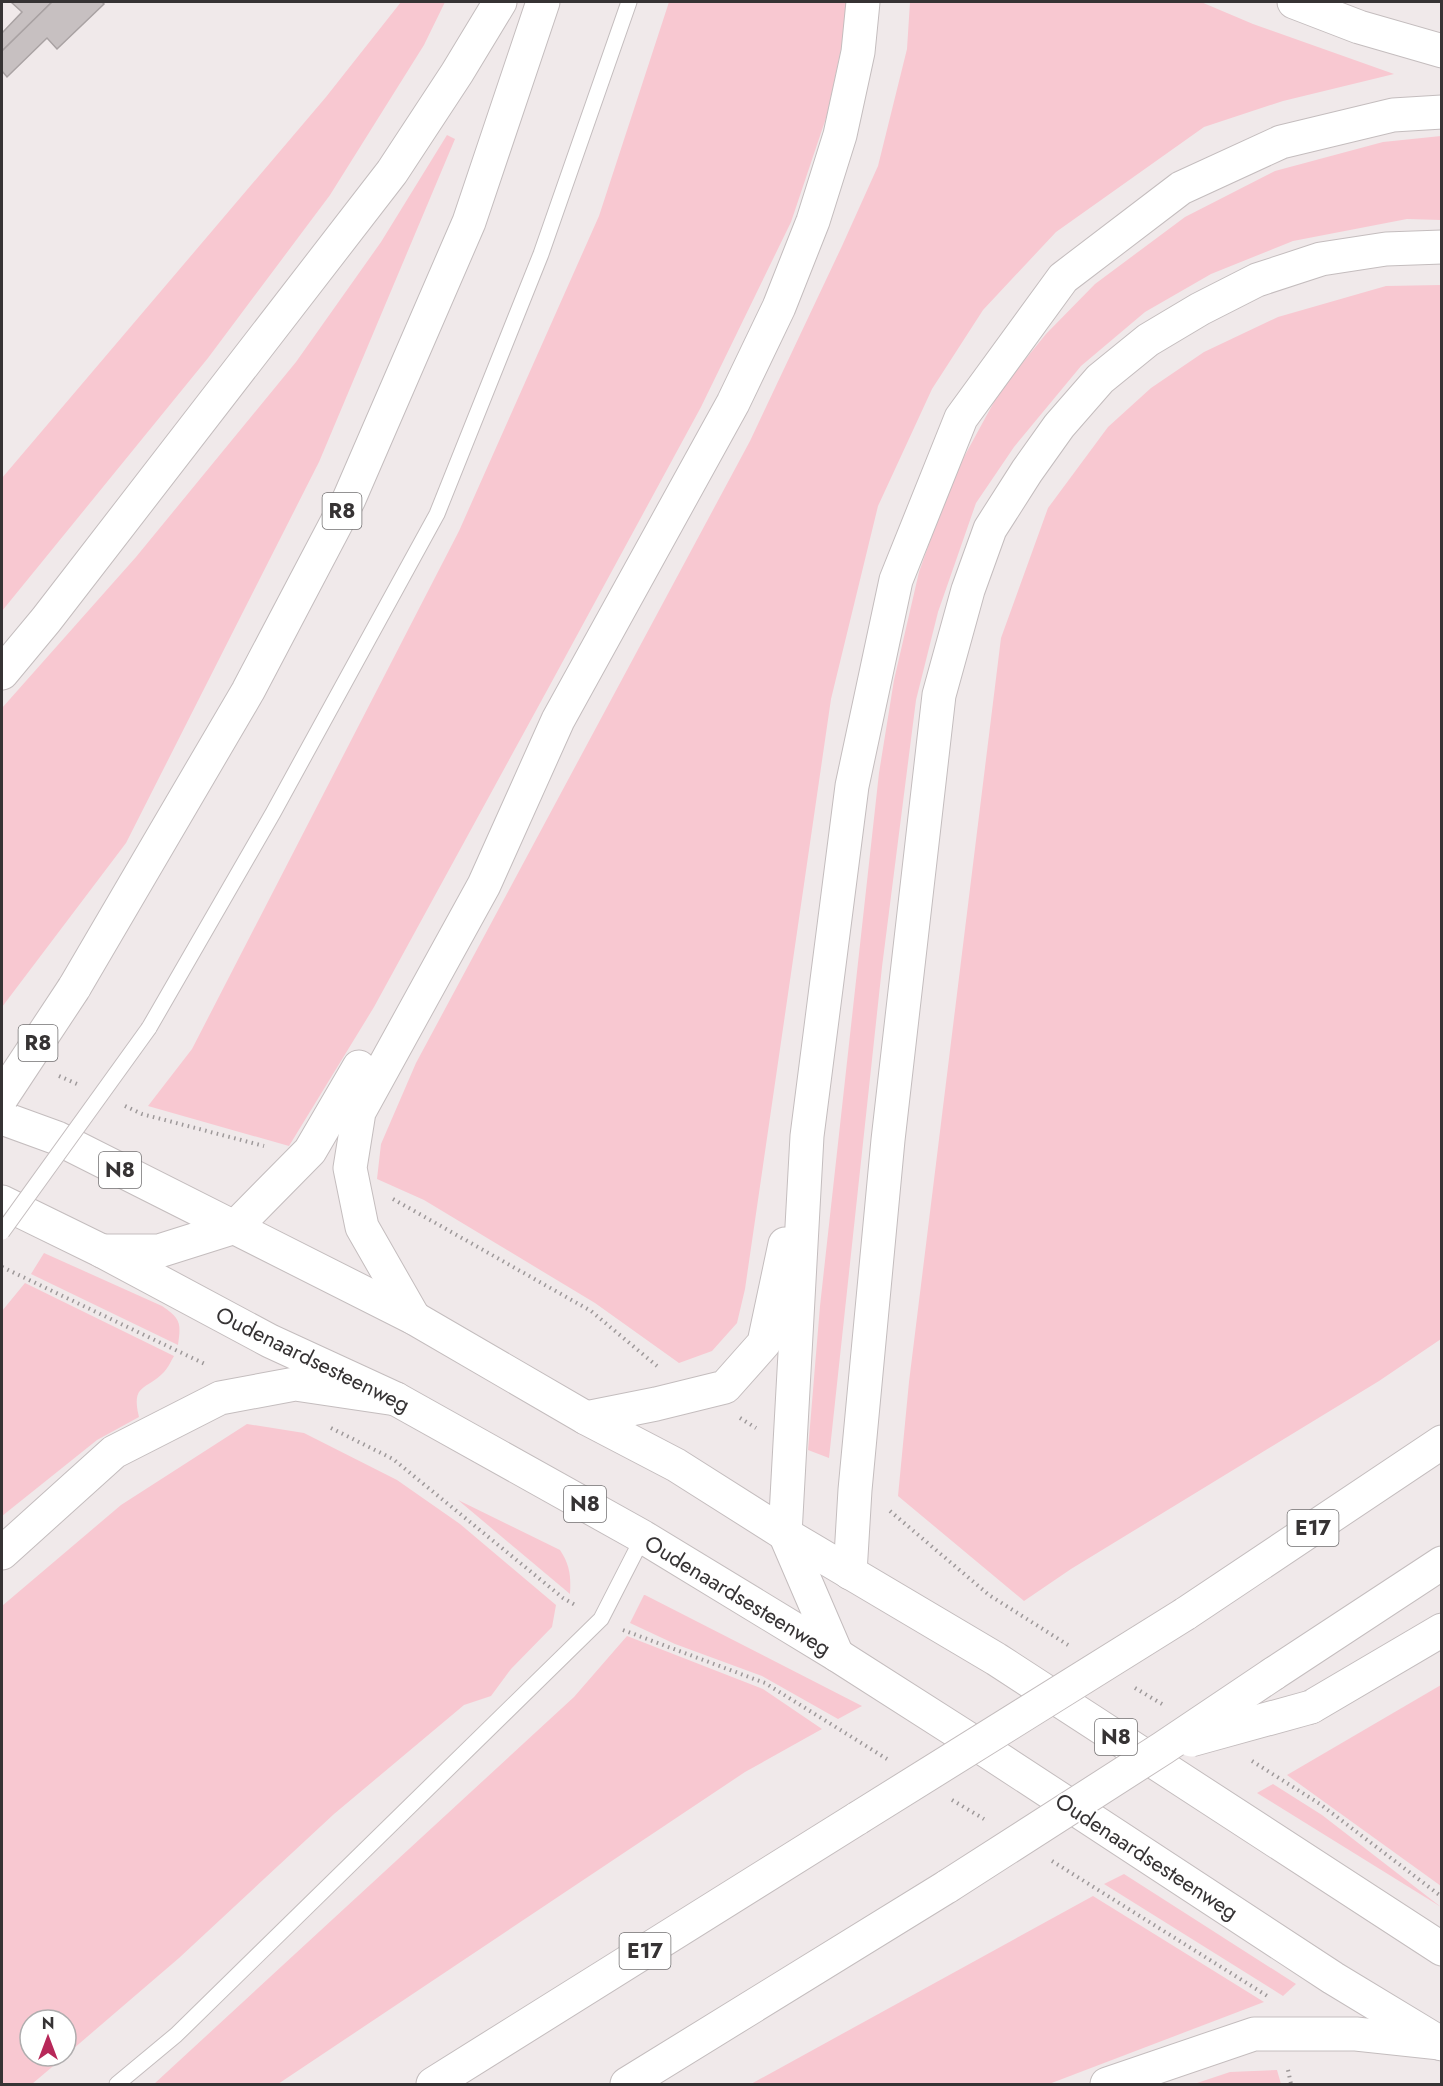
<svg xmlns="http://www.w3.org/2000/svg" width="1443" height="2086" font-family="Jost,sans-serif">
  <rect width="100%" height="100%" fill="#f0e9ea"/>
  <g fill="#f8c8d1">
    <polygon points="401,2 445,2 424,45 330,195 208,358 2,611 2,478 326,97"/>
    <polygon points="669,2 848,2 845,30 827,115 791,222 701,407 550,685 374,1007 289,1146 148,1106 192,1049 459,531 599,216"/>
    <polygon points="910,2 1201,2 1253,24 1394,74 1283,101 1204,127 1056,232 983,310 932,389 878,506 831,699 745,1289 737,1323 712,1351 679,1363 595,1303 424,1200 377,1179 381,1144 416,1063 750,441 842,246 878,166 907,49"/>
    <polygon points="447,135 455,139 319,462 126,843 2,1007 2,708 136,557 296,362 381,242"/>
    <polygon points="1441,136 1441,220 1407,219 1293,241 1211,274 1145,312 1081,366 1014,447 976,503 938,612 916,700 882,967 829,1458 808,1450 820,1306 879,773 894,680 919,572 952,479 1001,389 1046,334 1095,284 1185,217 1275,171 1383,142"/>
    <polygon points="1441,285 1441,1339 1379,1381 1071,1569 1024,1601 898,1496 909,1382 1001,638 1048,508 1108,427 1151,388 1204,352 1278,317 1386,286"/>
    <path d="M44 1253 162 1306C181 1319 181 1323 178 1345L31 1274Z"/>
    <path d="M25 1283 174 1356C171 1361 168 1368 164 1372 146 1391 131 1383 139 1417L97 1440 2 1516V1311Z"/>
    <polygon points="247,1424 304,1433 397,1480 460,1524 556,1605 552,1627 511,1669 491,1696 464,1705 334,1814 179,1958 66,2055 66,2020 30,2020 30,2056 65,2056 32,2084 2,2084 2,1606 121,1505"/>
    <path d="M458 1500 560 1550C570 1565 571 1577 570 1594Z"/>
    <polygon points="644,1595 645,1595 862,1706 838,1719 762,1676 675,1644 630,1623"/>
    <polygon points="627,1636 763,1689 822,1729 745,1772 278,2084 154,2084 574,1697"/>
    <polygon points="1441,1685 1441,1886 1287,1775"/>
    <polygon points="1273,1784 1322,1815 1441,1907 1257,1793"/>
    <polygon points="1124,1874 1296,1984 1283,1996 1104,1884"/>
    <polygon points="1093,1896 1264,2002 1049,2084 751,2084"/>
    <polygon points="1277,2070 1281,2084 1194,2084 1230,2072"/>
  </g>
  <g fill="#c7c0c1" stroke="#a9a2a3" stroke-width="1.5">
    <polygon points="11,2 52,2 2,51 2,33 22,12"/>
    <polygon points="52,2 102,2 104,4 57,49 47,38 7,77 2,71 2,51"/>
  </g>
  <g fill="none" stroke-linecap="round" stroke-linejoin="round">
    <defs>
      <g id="lane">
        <polyline points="149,1028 273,813 437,514 541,254 629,2"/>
        <polyline points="117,2084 176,2035 601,1619 643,1537"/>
      </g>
      <g id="primary">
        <polyline points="2,1118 57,1138 414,1318 586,1418 676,1465 785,1534 996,1659 1442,1949"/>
        <polyline points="2,1202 102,1251 270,1341 396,1399 643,1537 837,1655 967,1738 1333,1978 1442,2044"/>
      </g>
      <g id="highway">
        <polyline points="1294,2 1359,27 1442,51"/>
        <polyline points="2,673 46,620 392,172 457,73 500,2"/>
        <polyline points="74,988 248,691 349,499 469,222 543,2"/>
        <polyline points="102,1251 159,1251 235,1227 310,1151 359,1067"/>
        <polyline points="414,1318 362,1227 350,1168 359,1112 484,885 558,720 733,403 779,307 813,221 840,135 858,52 863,2"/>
        <polyline points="586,1418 656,1404 725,1387 764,1343 785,1244"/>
        <polyline points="2,1553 114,1452 220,1398 295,1384 396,1399"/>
        <polyline points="850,1573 855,1490 888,1140 939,695 968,590 990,529 1027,471 1059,426 1100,379 1148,340 1200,309 1257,280 1321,259 1386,249 1442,247"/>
        <polyline points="1185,1614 1442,1442"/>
        <polyline points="837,1655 785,1534 807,1136 852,786 896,580 961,418 1063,278 1181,188 1281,142 1393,115 1442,112"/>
        <polyline points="1273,1674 1442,1563"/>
        <polyline points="1311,1707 1442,1630"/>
        <polyline points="433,2084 858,1818"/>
        <polyline points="627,2084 948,1886"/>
        <polyline points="1107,2084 1254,2034 1356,2034 1440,2043"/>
      </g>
    </defs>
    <use href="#lane" stroke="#c4bdbe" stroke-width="17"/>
    <use href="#primary" stroke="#c4bdbe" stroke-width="35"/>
    <use href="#highway" stroke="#c4bdbe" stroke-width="35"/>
    <g stroke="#9e999a" stroke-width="4" stroke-dasharray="1.5 4.5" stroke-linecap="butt">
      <polyline points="59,1076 77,1084"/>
      <polyline points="125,1106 142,1114 264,1146"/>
      <polyline points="393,1199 591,1311 657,1366"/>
      <polyline points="2,1267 207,1365"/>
      <polyline points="740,1418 756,1428"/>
      <polyline points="331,1428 393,1459 563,1598 577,1606"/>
      <polyline points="890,1511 989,1595 1068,1645"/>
      <polyline points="623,1630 765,1683 887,1759"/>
      <polyline points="1135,1688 1162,1704"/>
      <polyline points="1252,1761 1320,1804 1442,1897"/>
      <polyline points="952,1800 984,1819"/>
      <polyline points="1052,1861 1269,1997"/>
      <polyline points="1288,2070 1291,2084"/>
    </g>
    <use href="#lane" stroke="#fff" stroke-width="15"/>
    <use href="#primary" stroke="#fff" stroke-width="33"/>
    <use href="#highway" stroke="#fff" stroke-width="33"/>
    <defs>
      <polyline id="lane-bridge" points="2,1232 149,1028"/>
      <g id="highway-bridge">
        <polyline points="2,1097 74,988"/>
        <polyline points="1191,1740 1311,1707"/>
        <polyline points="858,1818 1185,1614"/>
        <polyline points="948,1886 1163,1748 1273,1674"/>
      </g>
    </defs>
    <use href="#lane-bridge" stroke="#c4bdbe" stroke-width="17" stroke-linecap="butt"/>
    <use href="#highway-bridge" stroke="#c4bdbe" stroke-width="35" stroke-linecap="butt"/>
    <use href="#lane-bridge" stroke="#fff" stroke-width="15"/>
    <use href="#highway-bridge" stroke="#fff" stroke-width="33"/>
  </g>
  <g text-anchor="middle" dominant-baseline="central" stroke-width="4.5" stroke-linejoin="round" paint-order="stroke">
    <g fill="#fff" stroke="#727071" stroke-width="1.5">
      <rect x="322.5" y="493" width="39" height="36" rx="4.5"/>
      <rect x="18.5" y="1025" width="39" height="36" rx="4.5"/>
      <rect x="99" y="1152" width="42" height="36" rx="4.5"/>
      <rect x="564" y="1486" width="42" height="36" rx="4.5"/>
      <rect x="1287.5" y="1510" width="51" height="36" rx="4.5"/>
      <rect x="1095" y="1719" width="42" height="36" rx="4.5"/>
      <rect x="619.5" y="1933" width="51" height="36" rx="4.5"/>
    </g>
    <g font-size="21" font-weight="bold" fill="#363334">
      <text x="342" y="511">R8</text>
      <text x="38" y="1043">R8</text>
      <text x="120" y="1170">N8</text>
      <text x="585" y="1504">N8</text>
      <text x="1313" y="1528">E17</text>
      <text x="1116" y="1737">N8</text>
      <text x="645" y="1951">E17</text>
    </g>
    <g font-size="22" fill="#363334" stroke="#fff">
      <text transform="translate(313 1359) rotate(26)">Oudenaardsesteenweg</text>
      <text transform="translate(738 1595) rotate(31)">Oudenaardsesteenweg</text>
      <text transform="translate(1147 1856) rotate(33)">Oudenaardsesteenweg</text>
    </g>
  </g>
  <rect width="1443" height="2086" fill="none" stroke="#363334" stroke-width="6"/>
  <g transform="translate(48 2038)"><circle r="28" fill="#ffffff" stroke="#afadae" stroke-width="1.5"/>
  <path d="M0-4.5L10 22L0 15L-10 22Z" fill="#b72859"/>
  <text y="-9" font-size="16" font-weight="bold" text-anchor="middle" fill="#363334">N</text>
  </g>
</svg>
